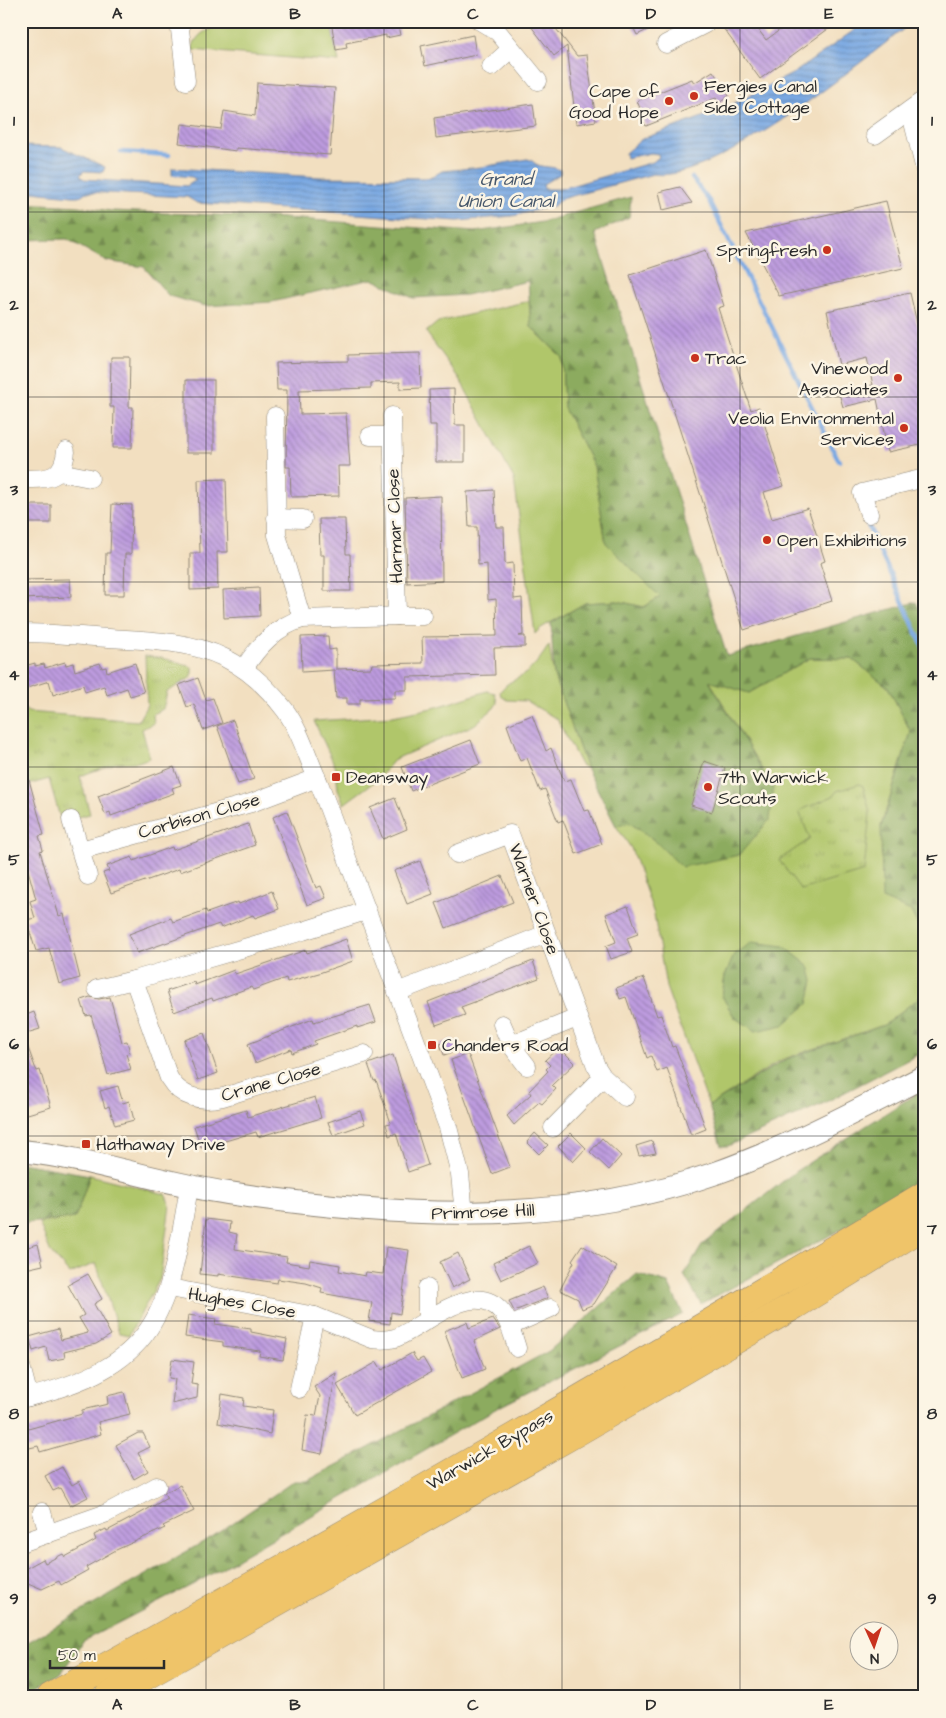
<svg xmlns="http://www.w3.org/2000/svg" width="946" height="1718" font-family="'Architects Daughter',sans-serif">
  <defs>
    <pattern id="forest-firs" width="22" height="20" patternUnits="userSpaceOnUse" patternTransform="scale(1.25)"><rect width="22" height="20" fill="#8cab5f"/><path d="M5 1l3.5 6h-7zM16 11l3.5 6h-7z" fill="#738b4f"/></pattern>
    <pattern id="park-tufts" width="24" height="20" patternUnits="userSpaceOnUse" patternTransform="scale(1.25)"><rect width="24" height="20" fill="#b0c66b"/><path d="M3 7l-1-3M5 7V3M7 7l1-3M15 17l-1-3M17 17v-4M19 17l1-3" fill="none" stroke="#98aa5d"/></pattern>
    <pattern id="water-rules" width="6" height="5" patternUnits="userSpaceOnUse" patternTransform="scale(1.25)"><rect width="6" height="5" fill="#79a8e3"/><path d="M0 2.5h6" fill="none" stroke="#6389b8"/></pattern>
    <pattern id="building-back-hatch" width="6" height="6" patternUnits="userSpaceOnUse" patternTransform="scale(1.25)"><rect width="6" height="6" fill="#bd9bdf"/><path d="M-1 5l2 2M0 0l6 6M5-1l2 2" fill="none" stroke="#9a7fb5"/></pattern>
  </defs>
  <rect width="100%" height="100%" fill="#fcf5e5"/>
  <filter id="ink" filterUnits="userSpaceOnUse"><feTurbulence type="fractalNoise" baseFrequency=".02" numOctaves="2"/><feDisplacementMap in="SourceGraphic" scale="10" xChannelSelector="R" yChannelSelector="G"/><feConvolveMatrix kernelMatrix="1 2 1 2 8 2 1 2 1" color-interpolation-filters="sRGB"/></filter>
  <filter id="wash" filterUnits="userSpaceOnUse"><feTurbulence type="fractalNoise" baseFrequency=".0096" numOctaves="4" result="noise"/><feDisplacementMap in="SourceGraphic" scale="20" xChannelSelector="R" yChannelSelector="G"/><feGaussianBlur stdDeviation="1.12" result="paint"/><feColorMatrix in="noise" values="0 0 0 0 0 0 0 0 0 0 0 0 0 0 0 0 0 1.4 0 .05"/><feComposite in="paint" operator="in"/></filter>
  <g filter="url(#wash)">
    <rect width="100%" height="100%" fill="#f2dfc0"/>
    <g fill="#b0c66b" stroke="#6e784b" fill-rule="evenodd">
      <path d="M242 21H330L339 62 192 50C197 26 221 27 242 21Z"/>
      <polygon points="529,301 531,327 562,357 564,408 594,466 606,543 660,597 644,607 617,601 585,603 541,628 535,634 514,479 458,376 426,332 438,322"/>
      <path d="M549 645 554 676 587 769 581 765 557 719 526 701 507 700 501 696 500 692C506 682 516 680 526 673 536 665 542 656 549 645Z"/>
      <path d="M810 658 852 659 888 687 911 732 881 826 911 911 925 940V993L884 1025 781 1060 709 1106 666 987 654 914 631 848 616 826 630 823 654 840 773 788 709 680 749 693ZM725 976 735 1018 722 996Z"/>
      <polygon points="487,691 495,693 497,703 494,708 474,725 395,759 378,779 344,804 338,789 336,768 314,721 393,716 437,707"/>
      <polygon points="90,1175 165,1194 170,1205 160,1279 129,1335 119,1333 96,1263 70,1274 51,1253 39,1223 75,1218"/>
    </g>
    <g fill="url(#forest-firs)" stroke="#5c6b45">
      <polygon points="631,197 629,217 595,233 727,656 916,602 925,621 925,940 911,911 882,899 881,827 911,732 888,687 852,659 810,658 749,693 709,681 773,788 770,819 739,855 682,867 654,840 630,823 616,826 587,769 554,676 551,623 585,603 617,601 644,607 660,597 606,543 594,466 564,408 562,357 531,327 528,281 466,295 413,298 372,279 272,302 206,306 169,296 144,267 106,261 67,239 21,240 21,203 78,206 111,211 271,217 475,232 542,222"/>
      <polygon points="752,942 784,946 809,966 813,981 808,1004 783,1025 756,1031 735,1018 722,996 725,976 734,955"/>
      <polygon points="925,993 925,1051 822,1104 728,1146 721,1146 709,1106 784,1060 884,1025"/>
      <polygon points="925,1088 925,1178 857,1221 701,1304 684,1275 703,1244 796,1171"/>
      <polygon points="21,1163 90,1175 75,1218 27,1223 21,1230"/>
      <polygon points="637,1274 668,1283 683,1314 497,1408 194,1584 83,1641 60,1675 21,1696 21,1646 212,1537 294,1481 307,1481 549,1351"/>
    </g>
    <g fill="url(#park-tufts)" stroke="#6e784b">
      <polygon points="145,656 162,658 192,667 192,677 167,692 163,709 153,714 154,723 142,729 150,758 138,762 116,763 80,776 90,814 61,821 49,779 21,787 21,709 26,710 28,712 138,721 147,705"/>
      <polygon points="859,784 863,786 870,812 864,871 801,890 779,860 810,839 799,811 833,796 837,791"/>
    </g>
    <path fill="url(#water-rules)" stroke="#526a87" d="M867 21H914C862 60 715 185 653 174L561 199 554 206 513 216 458 221 197 203 187 197 86 192 80 196H73L21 191V146L61 147 105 167 103 172 84 171 80 175 84 179 187 186 196 180 192 177 172 175V168L320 177 430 178 442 171 482 167 527 159C533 160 533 163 538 165 545 168 553 166 560 170V174L543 184 544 189H560L653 162 659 157 658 154 651 153 626 158 625 153 642 139 719 111 794 73Z"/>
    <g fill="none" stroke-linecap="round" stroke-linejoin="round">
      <g stroke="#79a8e3" stroke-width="4.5">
        <polyline points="121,152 169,155"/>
        <polyline points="692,178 709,201 839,461"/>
        <polyline points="868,525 925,651"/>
      </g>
    </g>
    <g id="blocks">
      <g fill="url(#building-back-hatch)">
        <polygon points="355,21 397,21 400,35 386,38 386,35 346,43 347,48 336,50 332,27"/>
        <polygon points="527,21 550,21 577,56 587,55 596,121 576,124 567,46 554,56"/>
        <polygon points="630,21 666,21 637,35"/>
        <polygon points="718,21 752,21 766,40 792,21 839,21 760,79"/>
        <polygon points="473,35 476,55 425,66 421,46"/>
        <polygon points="713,71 729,96 719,103 716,98 646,126 638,114 642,113 637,101 692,79 694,83"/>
        <polygon points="257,83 335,88 330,155 236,148 236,151 179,143 182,124 221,129 224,111 255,116"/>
        <polygon points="533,104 536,126 436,138 434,118"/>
        <polygon points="680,187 692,203 663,210 659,192"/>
        <polygon points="886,201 903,268 779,296 746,233"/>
        <polygon points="706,250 724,306 718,308 751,410 759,407 784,486 764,492 772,519 808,508 825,561 820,563 832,601 744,630 630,275"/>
        <polygon points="910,293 925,358 925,444 888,452 877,399 843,407 839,393 873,385 867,358 839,365 827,311"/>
        <polygon points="420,353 421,388 400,389 400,382 371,383 371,388 299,390 300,414 346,413 350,466 338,466 339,496 291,497 290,467 286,467 287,390 277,390 276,363 348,361 348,355"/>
        <polygon points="111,357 130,357 129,407 133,407 132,448 113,448 114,407 110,407"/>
        <rect x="186" y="380" width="28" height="73"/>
        <polygon points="454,389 455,425 465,425 465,462 436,462 436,425 430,425 429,390"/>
        <polygon points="226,479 228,552 217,552 218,589 190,590 190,553 200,553 198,480"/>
        <polygon points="494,490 496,527 504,527 505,564 513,563 514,599 522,598 523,635 519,636 525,636 525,647 494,648 495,675 407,677 407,690 395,690 395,698 360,699 360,704 347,704 347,698 336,698 334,670 302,672 301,637 328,636 329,650 336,649 336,669 371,668 372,664 423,663 422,637 497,636 496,599 488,600 487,564 478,565 477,527 469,527 467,492"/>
        <polygon points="441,496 442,581 407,583 405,498"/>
        <polygon points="112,504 132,505 131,554 125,554 124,595 105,595 106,553 110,553"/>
        <rect x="21" y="505" width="30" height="18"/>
        <polygon points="319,519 345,519 346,554 350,554 351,591 324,591 324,555 320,555"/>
        <polygon points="70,579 71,597 21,599 21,580"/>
        <polygon points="259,588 260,616 224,618 223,590"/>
        <polygon points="65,662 66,665 73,663 75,671 100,663 102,668 106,667 107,672 135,663 144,692 130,696 127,688 107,695 104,686 85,692 83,685 53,695 49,681 21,690 21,667 35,663 35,666 44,664 45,668"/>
        <polygon points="198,678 206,700 213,698 222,723 203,730 194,704 187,707 179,685"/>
        <polygon points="532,715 546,751 551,748 564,781 571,779 584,811 589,810 602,844 576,854 563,820 558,822 545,789 540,791 527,758 520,761 507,725"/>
        <polygon points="233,720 254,779 238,784 217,726"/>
        <polygon points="471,740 480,764 411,791 402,767"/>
        <polygon points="704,761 725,768 712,812 691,805"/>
        <polygon points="25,765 44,835 39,836 43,850 40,851 59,916 64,914 80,978 59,984 49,948 36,951 26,920 35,918 30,901 36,899 21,845 21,841 26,840 21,823 21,766"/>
        <polygon points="174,767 181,785 172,788 174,793 111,816 110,812 105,814 98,796"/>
        <polygon points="395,798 407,829 383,839 370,808"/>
        <polygon points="287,811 316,888 321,886 326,898 307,905 273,817"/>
        <polygon points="248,824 255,845 180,872 179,869 111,893 103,873 109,871 107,866 132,857 133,861 172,847 173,850"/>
        <polygon points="420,861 433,894 407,904 394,871"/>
        <polygon points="502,876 513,902 446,928 436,903"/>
        <polygon points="272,891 279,909 255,918 253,915 221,928 219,924 137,953 129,934 171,918 173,922 206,910 207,913 238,902 239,904"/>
        <polygon points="628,906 638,934 627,938 632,952 611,959 606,946 616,942 606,914"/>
        <polygon points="346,939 353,961 319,973 287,982 286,978 253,990 251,987 213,1001 212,998 174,1012 167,991 194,982 195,985 234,970 235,974 306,950 307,953"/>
        <polygon points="533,961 539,978 461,1007 465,1015 436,1025 428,1002"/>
        <polygon points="644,978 657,1016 661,1015 672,1047 675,1046 706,1129 691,1135 667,1068 657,1072 651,1056 647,1058 626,997 620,999 616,988"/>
        <polygon points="90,997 99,999 110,997 122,1042 127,1041 130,1053 126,1054 131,1069 108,1075 91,1015 86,1016 81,1000"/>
        <polygon points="370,1005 376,1022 357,1028 357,1026 314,1041 316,1044 292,1053 291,1049 255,1063 248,1044 313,1019 314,1022"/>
        <polygon points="34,1012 40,1029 23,1034 35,1067 37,1071 40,1070 51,1107 21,1116 21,1017"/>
        <polygon points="204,1033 218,1073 198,1080 184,1040"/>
        <polygon points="453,1039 458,1050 444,1055 440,1044"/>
        <polygon points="559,1047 575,1063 552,1085 556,1089 542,1104 539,1102 514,1125 507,1116 531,1094 529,1091 548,1071 546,1069 550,1065 545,1060"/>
        <polygon points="468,1054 510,1167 492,1174 451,1060"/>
        <polygon points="393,1055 428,1165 408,1172 396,1133 389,1136 386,1124 391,1123 376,1080 374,1081 368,1064"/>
        <polygon points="118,1086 123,1103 129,1101 134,1120 115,1125 109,1106 105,1108 100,1091"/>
        <polygon points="315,1097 321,1118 258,1137 256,1132 201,1148 194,1126 246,1110 248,1117"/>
        <polygon points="360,1111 365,1124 333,1135 328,1122"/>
        <polygon points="535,1133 548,1145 539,1154 527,1142"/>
        <polygon points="571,1133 586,1148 573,1162 558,1146"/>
        <polygon points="602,1138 621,1156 609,1170 590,1152"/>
        <polygon points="652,1141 656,1153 639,1156 636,1146"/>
        <polygon points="206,1219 230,1222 229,1232 237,1234 235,1249 287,1257 286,1262 309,1266 310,1260 340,1265 339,1271 365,1276 366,1272 383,1274 386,1247 409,1250 400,1314 391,1312 390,1324 369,1321 372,1302 321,1293 322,1288 306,1283 278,1279 277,1283 218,1274 218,1276 200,1274"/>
        <polygon points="38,1244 43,1265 21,1270 21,1249"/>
        <polygon points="582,1245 617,1267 594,1304 582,1309 578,1299 560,1290 574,1262 572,1260"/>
        <polygon points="529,1246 538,1263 501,1280 493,1263"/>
        <polygon points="458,1253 470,1279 452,1288 440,1262"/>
        <polygon points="88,1274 102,1299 94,1304 111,1335 96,1344 64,1352 65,1358 49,1361 46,1347 33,1351 29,1337 58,1329 61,1340 88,1333 79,1318 84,1315 68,1285"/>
        <polygon points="543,1287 548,1298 514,1311 509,1301"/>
        <polygon points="188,1315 216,1319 215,1324 251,1329 251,1332 287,1339 283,1360 259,1356 260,1351 223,1346 223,1342 185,1337"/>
        <polygon points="493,1319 500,1329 474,1341 485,1369 462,1378 444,1331 467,1322 469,1328"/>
        <polygon points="412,1353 417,1361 423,1358 431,1372 355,1415 337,1385 377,1362 382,1370"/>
        <polygon points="172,1359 194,1362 191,1384 198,1385 197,1398 172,1404 175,1379 169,1378"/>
        <polygon points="336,1373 322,1454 302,1450 307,1415 316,1416 320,1396 314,1387"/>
        <polygon points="124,1392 130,1414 98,1422 101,1434 40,1452 38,1446 21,1450 21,1431 82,1414 82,1410 108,1404 107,1396"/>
        <polygon points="222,1394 244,1398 243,1406 273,1410 270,1434 218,1423"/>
        <polygon points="138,1433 143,1433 150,1447 138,1453 148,1471 134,1479 116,1445"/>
        <polygon points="62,1467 72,1485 79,1481 88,1497 70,1506 60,1488 53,1491 45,1476"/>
        <polygon points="180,1485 194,1511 163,1526 165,1528 116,1550 86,1567 88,1570 61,1585 59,1581 42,1589 21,1580 21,1571 43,1559 45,1563 63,1554 65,1557 89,1544 96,1540 94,1535 106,1529 107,1531 141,1513 167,1498 164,1493"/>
      </g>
    </g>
  </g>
  <g filter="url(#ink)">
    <use href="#blocks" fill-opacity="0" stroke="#8e8576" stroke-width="1"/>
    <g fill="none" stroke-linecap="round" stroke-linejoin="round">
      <defs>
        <g id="minor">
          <polyline points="179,21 186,81"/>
          <polyline points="480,21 498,32 538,81"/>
          <polyline points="666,44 705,24"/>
          <polyline points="491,67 511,49"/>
          <polyline points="910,110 925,170"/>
          <polyline points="875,135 925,99"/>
          <polyline points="275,416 277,535 302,619"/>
          <polyline points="370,436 392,436"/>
          <polyline points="59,472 90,478"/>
          <path d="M21 479C46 479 63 481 66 451"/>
          <polyline points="869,514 862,493 925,478"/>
          <polyline points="276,518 303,519"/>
          <polyline points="397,616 423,616"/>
          <path d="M21 633C51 633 80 636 109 638 147 640 190 641 225 658 249 670 269 689 285 710 301 732 308 759 319 783L448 1127 460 1174 464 1214"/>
          <path d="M244 669C257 647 277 626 302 619L397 616 392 416"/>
          <polyline points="71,820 88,876"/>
          <polyline points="81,850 251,803 317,778"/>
          <polyline points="457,854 510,834 596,1066 603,1077 625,1097"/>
          <polyline points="97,989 134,980"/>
          <polyline points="397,992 546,934"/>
          <polyline points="502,1024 511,1045 527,1066"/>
          <polyline points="511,1045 577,1018"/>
          <path d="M364 1054 223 1097C201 1102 181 1098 169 1078L134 980 303 931 366 911"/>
          <polyline points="553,1128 603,1077"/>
          <path d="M170 1288 315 1316 372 1339C380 1340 388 1340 395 1338 422 1329 473 1276 502 1312 510 1322 513 1336 517 1348"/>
          <polyline points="427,1320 427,1288"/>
          <polyline points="510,1326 551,1308"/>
          <polyline points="21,1366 29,1397"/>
          <polyline points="299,1389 315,1316"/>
          <path d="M21 1399C159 1366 168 1315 189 1187"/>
          <polyline points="42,1512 48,1534"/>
          <polyline points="21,1543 107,1513 157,1486"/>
        </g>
        <path id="tertiary" d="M21 1151C91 1158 159 1183 228 1193 391 1217 559 1228 716 1173 789 1147 856 1111 925 1076"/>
        <g id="trunk">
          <path d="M51 1697C346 1536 637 1368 925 1195"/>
          <polyline points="108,1697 575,1433 795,1305 925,1225"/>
        </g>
      </defs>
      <use href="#minor" stroke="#8e8576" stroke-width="19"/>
      <use href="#tertiary" stroke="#8e8576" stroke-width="24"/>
      <use href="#trunk" stroke="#8e8576" stroke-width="29"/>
      <use href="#minor" stroke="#fff" stroke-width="18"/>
      <use href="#tertiary" stroke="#fff" stroke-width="22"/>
      <use href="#trunk" stroke="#efc469" stroke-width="28"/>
    </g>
  </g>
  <path fill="none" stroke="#2b2b2b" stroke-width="1" stroke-opacity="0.55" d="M206 21V1697M384 21V1697M562 21V1697M740 21V1697M21 212H925M21 397H925M21 582H925M21 767H925M21 951H925M21 1136H925M21 1321H925M21 1506H925"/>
  <g fill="#c8321e" stroke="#fcf5e5" stroke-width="2">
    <circle cx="694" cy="96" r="5"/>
    <circle cx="669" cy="101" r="5"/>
    <circle cx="827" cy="250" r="5"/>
    <circle cx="695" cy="358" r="5"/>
    <circle cx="898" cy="378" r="5"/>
    <circle cx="904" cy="428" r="5"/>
    <circle cx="767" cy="540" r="5"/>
    <rect x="331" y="772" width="10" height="10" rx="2.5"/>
    <circle cx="708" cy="787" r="5"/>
    <rect x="427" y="1040" width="10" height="10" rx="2.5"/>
    <rect x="81" y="1139" width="10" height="10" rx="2.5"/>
  </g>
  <g text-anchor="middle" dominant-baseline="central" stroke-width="5" stroke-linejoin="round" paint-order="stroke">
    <g font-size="18" fill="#2b2b2b" stroke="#fcf5e5" text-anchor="start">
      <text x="704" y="86">Fergies Canal<tspan x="704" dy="21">Side Cottage</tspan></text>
      <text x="659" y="91" text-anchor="end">Cape of<tspan x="659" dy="21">Good Hope</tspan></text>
      <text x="817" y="250" text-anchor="end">Springfresh</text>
      <text x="705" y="358">Trac</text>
      <text x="888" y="368" text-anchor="end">Vinewood<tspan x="888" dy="21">Associates</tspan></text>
      <text x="894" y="418" text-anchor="end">Veolia Environmental<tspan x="894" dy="21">Services</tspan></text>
      <text x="777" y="540">Open Exhibitions</text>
      <text x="346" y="777">Deansway</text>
      <text x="718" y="777">7th Warwick<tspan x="718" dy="21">Scouts</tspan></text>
      <text x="442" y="1045">Chanders Road</text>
      <text x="96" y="1144">Hathaway Drive</text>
    </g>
    <g font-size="18" fill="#2b2b2b" stroke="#fcf5e5">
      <text transform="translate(395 526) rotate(-92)">Harmar Close</text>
      <text transform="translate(199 816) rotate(-16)">Corbison Close</text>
      <text transform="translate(534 899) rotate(70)">Warner Close</text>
      <text transform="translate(271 1082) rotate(-16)">Crane Close</text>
      <text transform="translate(483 1212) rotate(-2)">Primrose Hill</text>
      <text transform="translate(242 1303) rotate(10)">Hughes Close</text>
      <text transform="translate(490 1450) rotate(-30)">Warwick Bypass</text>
    </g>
    <g font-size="19" font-style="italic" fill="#46576b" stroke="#fcf5e5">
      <text x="506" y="179">Grand<tspan x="506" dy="22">Union Canal</tspan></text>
    </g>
  </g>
  <rect width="946" height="1718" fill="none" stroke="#fcf5e5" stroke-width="55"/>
  <g transform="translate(874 1646) rotate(177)"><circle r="24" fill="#fcf5e5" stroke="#a8a49b"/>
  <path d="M0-4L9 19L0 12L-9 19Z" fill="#c8321e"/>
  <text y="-8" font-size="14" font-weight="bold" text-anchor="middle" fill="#2b2b2b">N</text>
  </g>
  <path d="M50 1660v8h114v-8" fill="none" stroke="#2b2b2b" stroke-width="2.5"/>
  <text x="58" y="1660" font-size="15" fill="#2b2b2b" stroke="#fcf5e5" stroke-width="4" paint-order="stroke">50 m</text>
  <rect x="28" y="28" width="890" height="1662" fill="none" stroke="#2b2b2b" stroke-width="2"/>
  <g font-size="16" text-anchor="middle" font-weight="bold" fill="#2b2b2b">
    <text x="117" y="19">A</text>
    <text x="295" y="19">B</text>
    <text x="473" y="19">C</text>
    <text x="651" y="19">D</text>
    <text x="829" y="19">E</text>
    <text x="14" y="126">1</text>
    <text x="932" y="126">1</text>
    <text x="14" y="310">2</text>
    <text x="932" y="310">2</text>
    <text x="14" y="495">3</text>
    <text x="932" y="495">3</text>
    <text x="14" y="680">4</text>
    <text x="932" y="680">4</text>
    <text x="14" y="865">5</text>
    <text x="932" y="865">5</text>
    <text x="14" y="1049">6</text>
    <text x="932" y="1049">6</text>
    <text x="14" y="1234">7</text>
    <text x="932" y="1234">7</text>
    <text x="14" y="1419">8</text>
    <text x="932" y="1419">8</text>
    <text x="14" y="1604">9</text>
    <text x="932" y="1604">9</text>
    <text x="117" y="1710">A</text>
    <text x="295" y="1710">B</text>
    <text x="473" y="1710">C</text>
    <text x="651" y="1710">D</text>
    <text x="829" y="1710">E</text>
  </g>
</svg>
